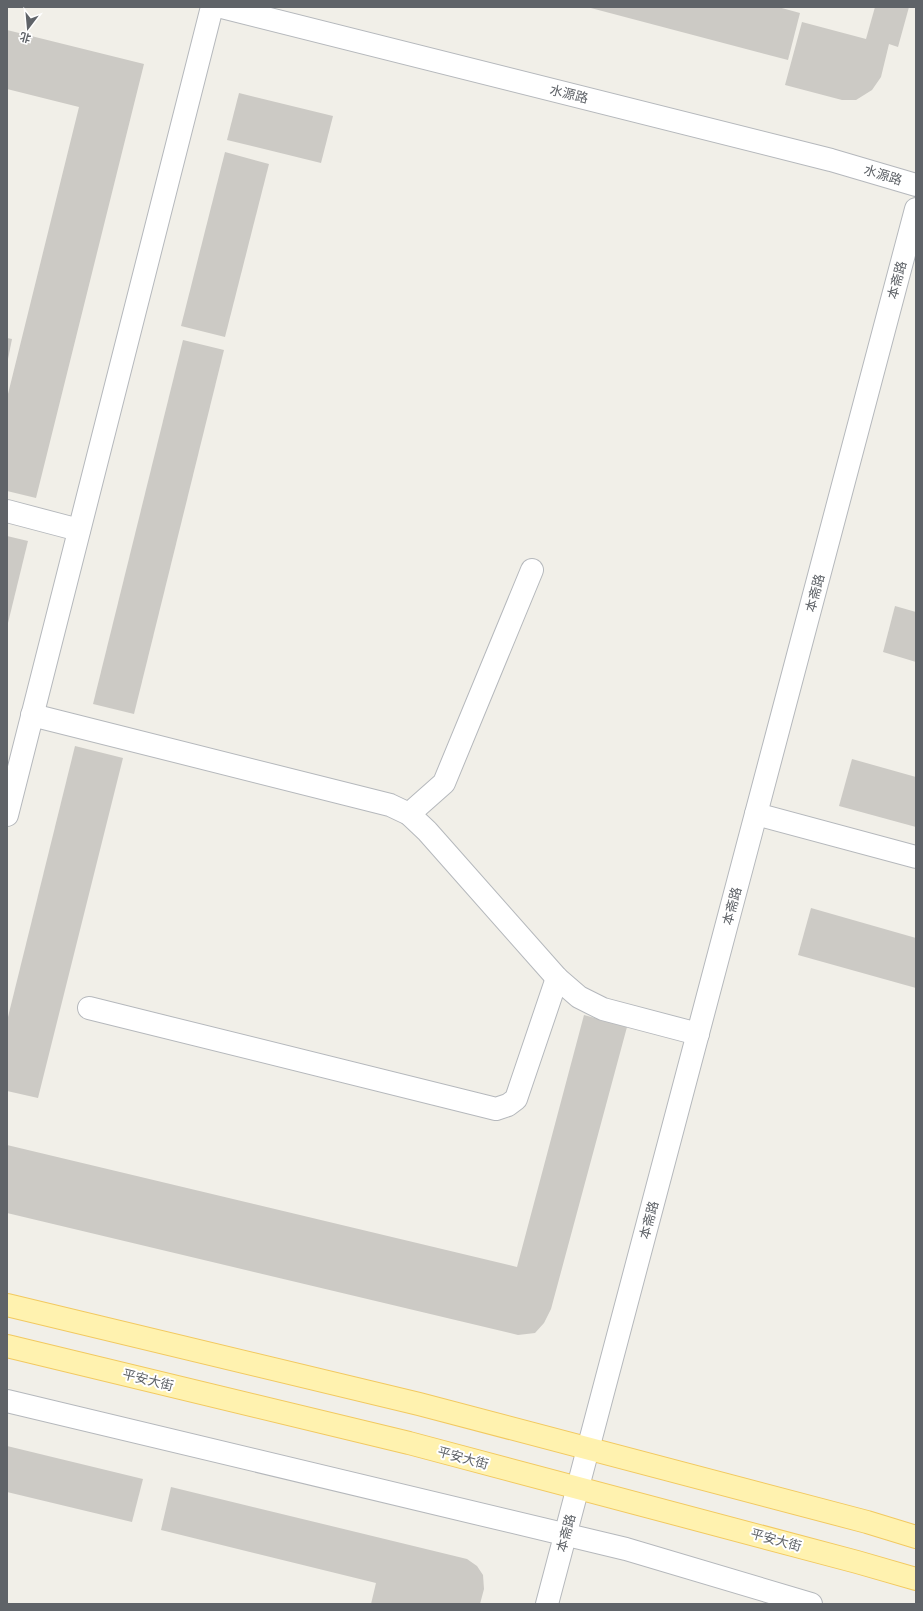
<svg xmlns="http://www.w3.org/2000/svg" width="923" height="1611" font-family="'DejaVu Sans','Noto Sans SC',sans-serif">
  <rect width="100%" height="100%" fill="#f1efe8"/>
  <g fill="#cccac5">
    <polygon points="587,7 778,7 800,13 788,60"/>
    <polygon points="875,7 909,7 898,47 889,44 881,77 872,90 856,100 842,100 785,85 802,22 866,39"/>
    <polygon points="7,30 144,64 36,498 7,491 7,398 79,107 7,89"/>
    <polygon points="239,93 333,116 321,163 227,140"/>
    <polygon points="225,152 269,164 225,337 181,326"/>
    <polygon points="7,338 12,339 8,359 7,359"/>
    <polygon points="183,340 224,350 134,714 93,704"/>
    <polygon points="7,536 28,541 8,623 7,623"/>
    <polygon points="895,606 916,612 916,662 883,652"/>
    <polygon points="75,746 123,758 38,1098 7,1091 7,1021"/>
    <polygon points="852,759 916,777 916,827 839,806"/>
    <polygon points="811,908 916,938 916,988 798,955"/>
    <polygon points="584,1015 627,1027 551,1309 544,1323 535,1333 518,1335 7,1213 7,1145 517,1267"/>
    <polygon points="7,1446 143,1479 132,1522 7,1492"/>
    <polygon points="171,1487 467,1559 477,1566 483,1575 484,1589 480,1604 371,1604 376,1583 161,1530"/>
  </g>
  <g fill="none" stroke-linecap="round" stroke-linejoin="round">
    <defs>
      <g id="minor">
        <polyline points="222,7 831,160 916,185"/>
        <polyline points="7,511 79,530"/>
        <polyline points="32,715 390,805 409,814 427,831 557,978 579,997 603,1009 698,1034"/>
        <polyline points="409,814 444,783 532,570"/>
        <polyline points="756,814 916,857"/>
        <polyline points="7,815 212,7"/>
        <polyline points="89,1008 496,1109 508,1105 516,1099 557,978"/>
        <polyline points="7,1401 626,1549 811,1604"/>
        <polyline points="547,1604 916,209"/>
      </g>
      <g id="major">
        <polyline points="7,1305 419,1404 867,1522 916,1537"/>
        <polyline points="7,1346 409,1443 857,1562 916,1579"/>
      </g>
    </defs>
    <use href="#minor" stroke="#b5b8bc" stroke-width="24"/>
    <use href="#major" stroke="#f2c960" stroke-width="24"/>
    <use href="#minor" stroke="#fff" stroke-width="22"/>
    <use href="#major" stroke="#fff2af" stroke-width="22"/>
  </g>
  <g text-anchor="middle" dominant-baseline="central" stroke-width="4" stroke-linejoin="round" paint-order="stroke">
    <g font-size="13" fill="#5f6368" stroke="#fff">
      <text transform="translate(569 94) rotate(14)">水源路</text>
      <text transform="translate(883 175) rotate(17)">水源路</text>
      <text transform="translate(897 280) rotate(-75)">本斋路</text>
      <text transform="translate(815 593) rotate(-75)">本斋路</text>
      <text transform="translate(732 906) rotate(-75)">本斋路</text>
      <text transform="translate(649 1220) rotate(-75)">本斋路</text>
      <text transform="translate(148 1380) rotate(14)">平安大街</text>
      <text transform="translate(463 1458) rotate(15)">平安大街</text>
      <text transform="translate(566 1533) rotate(-75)">本斋路</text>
      <text transform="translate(776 1540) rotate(15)">平安大街</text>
    </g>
  </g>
  <rect width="923" height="1611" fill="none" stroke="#5f6368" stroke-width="16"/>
  <g transform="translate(28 28) rotate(196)" stroke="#ffffff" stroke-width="3" paint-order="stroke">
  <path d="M0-3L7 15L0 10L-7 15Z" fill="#5f6368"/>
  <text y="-6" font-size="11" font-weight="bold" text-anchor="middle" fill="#5f6368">北</text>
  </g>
</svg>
